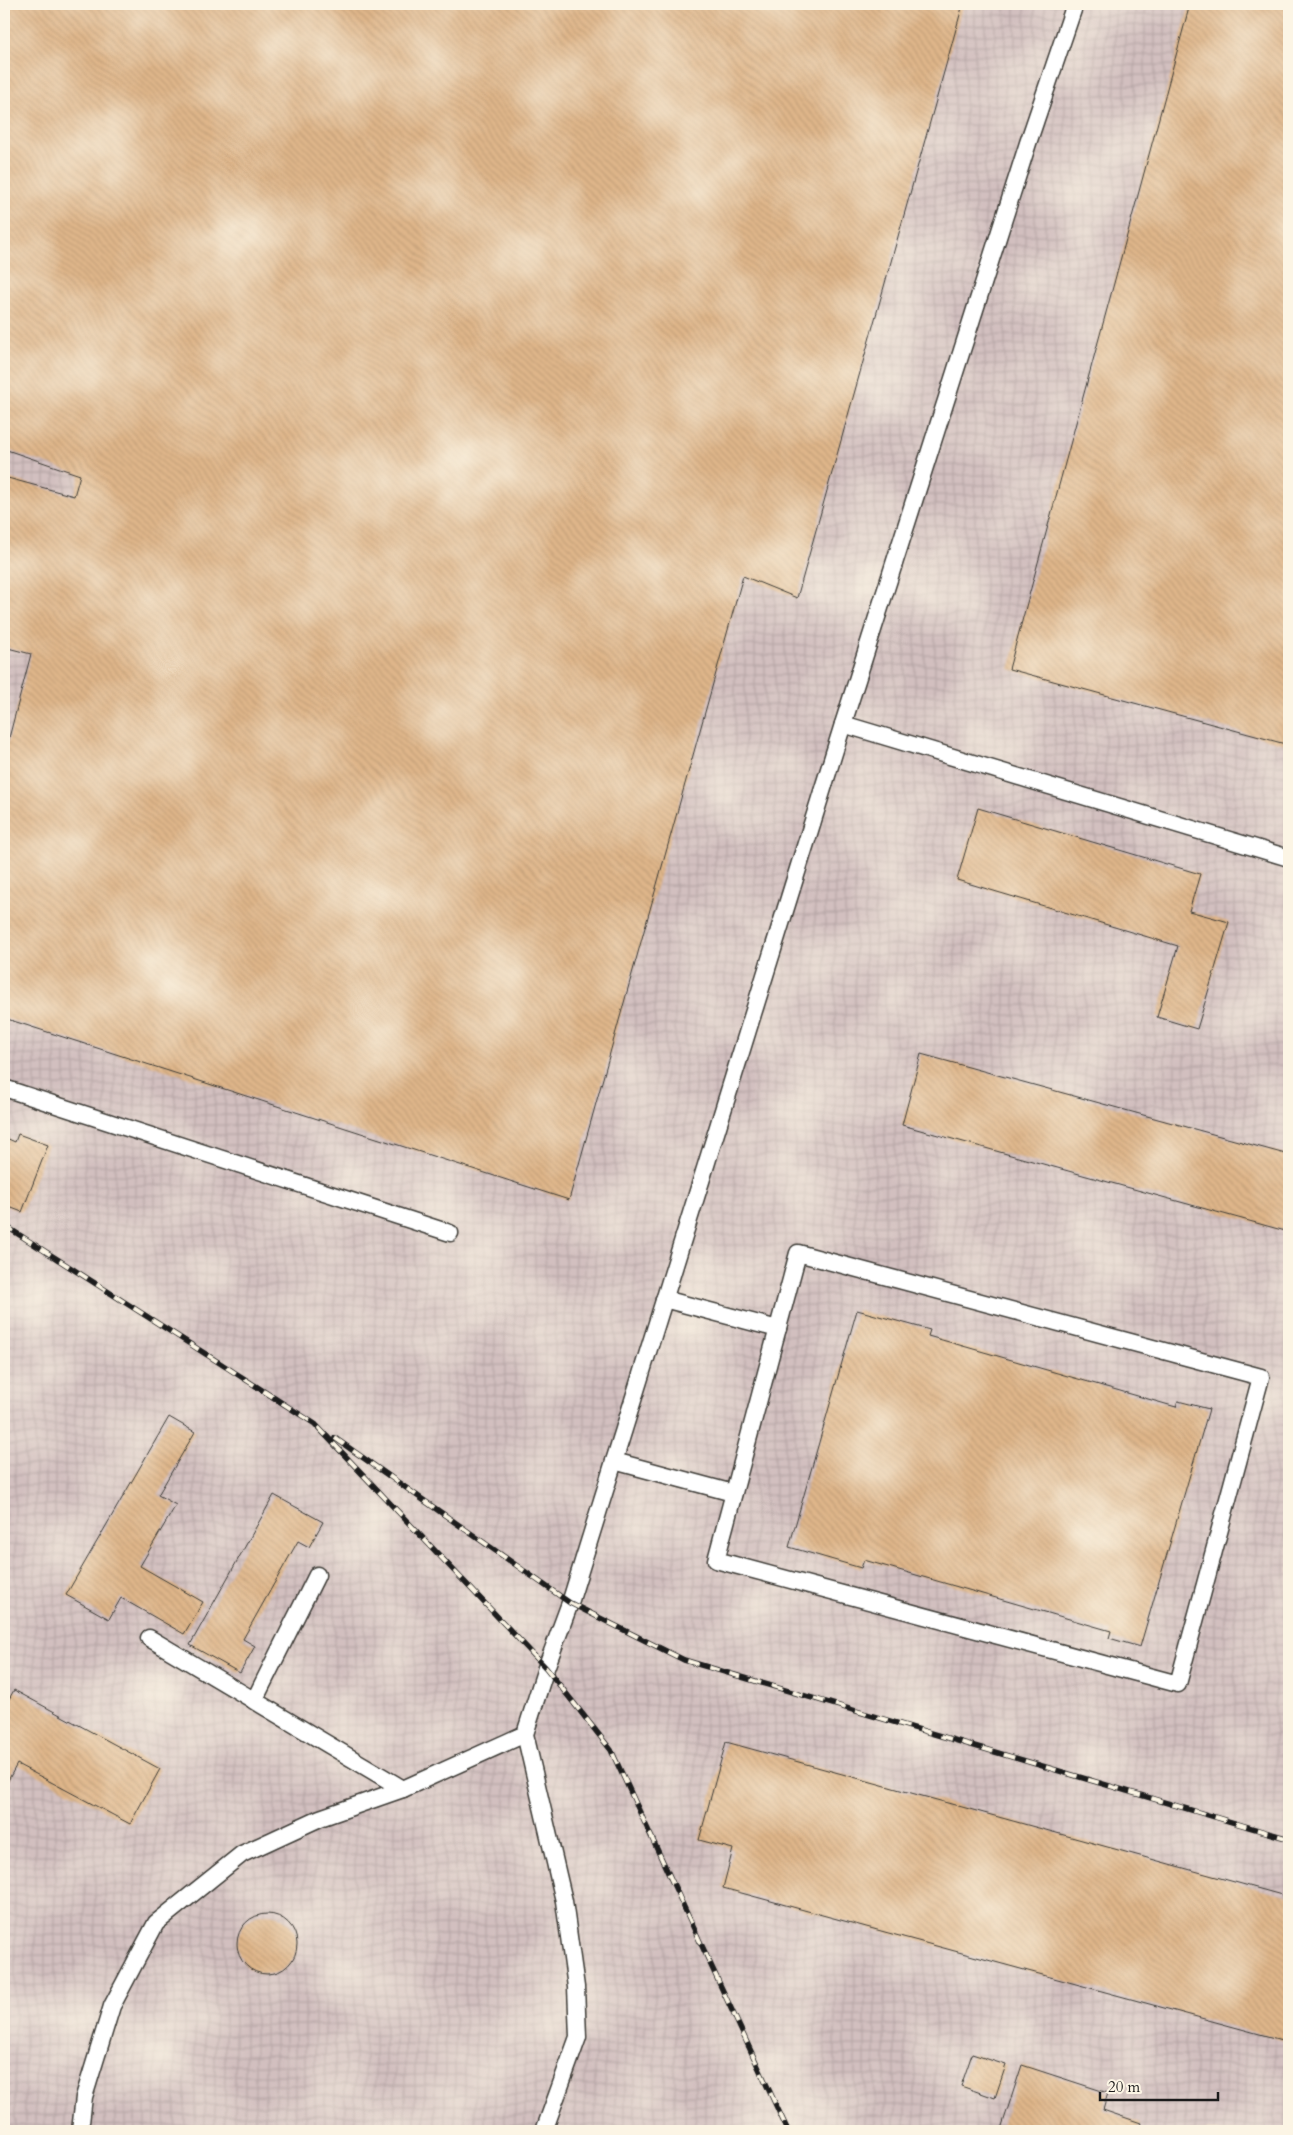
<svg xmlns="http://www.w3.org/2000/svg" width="1293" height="2135" font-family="Cardo,serif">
  <defs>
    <pattern id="industrial-grid" width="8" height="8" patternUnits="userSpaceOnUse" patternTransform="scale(1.25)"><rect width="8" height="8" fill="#d2bfbf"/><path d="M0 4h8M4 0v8" fill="none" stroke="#b4a4a4"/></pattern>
    <pattern id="building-back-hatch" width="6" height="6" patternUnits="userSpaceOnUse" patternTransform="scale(1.25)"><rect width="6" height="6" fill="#dfb68a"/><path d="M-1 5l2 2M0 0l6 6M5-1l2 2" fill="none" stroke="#bf9c76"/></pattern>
  </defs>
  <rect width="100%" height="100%" fill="#fcf5e5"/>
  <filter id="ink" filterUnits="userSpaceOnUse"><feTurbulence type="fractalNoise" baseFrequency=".02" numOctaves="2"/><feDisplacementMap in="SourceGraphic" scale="10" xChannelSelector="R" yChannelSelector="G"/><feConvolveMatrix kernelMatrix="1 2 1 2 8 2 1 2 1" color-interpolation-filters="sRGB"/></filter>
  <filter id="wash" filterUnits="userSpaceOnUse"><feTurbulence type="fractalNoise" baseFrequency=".0096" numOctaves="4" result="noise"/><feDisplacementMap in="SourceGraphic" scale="20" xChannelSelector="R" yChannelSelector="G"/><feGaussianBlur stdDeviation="1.12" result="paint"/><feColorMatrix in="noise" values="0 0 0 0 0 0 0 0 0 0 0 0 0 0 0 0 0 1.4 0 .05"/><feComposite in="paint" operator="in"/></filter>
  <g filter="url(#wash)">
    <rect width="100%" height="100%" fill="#f1e2c4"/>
    <rect fill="url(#industrial-grid)" x="4" y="4" width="1285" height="2127"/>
    <g id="blocks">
      <g fill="url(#building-back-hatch)">
        <polygon points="4,4 963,4 797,598 743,576 569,1200 4,1018 4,757 31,654 4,647 4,477 74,496 80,475 4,449"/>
        <polygon points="1190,4 1289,4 1289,745 1009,669"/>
        <polygon points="978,808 1200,874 1189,911 1229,922 1197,1029 1157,1017 1178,946 957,880"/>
        <polygon points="921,1054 1289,1155 1289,1232 902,1125"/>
        <polygon points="18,1134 48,1145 22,1212 4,1205 4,1137 15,1142"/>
        <polygon points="857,1310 930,1330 928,1336 1176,1407 1178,1401 1209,1409 1140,1647 1109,1638 1111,1631 864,1560 861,1568 789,1547"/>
        <polygon points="169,1417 195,1432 158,1495 176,1505 140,1566 203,1602 184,1634 121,1598 109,1619 66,1595"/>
        <polygon points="274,1495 323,1522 309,1547 298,1541 243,1639 255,1646 240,1673 190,1645"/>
        <polygon points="14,1690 160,1769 130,1824 17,1764 4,1788 4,1708"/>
        <polygon points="726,1742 1289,1897 1289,2042 723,1888 733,1849 699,1840"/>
        <circle cx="267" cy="1944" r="30"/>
        <polygon points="972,2054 1006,2065 995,2098 961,2086"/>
        <polygon points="1022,2065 1108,2093 1103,2110 1141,2123 1138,2131 1007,2131 1001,2129"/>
      </g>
    </g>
  </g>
  <g filter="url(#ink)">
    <use href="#blocks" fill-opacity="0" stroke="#3c3a35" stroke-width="1"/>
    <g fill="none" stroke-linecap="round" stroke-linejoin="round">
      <defs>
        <g id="lane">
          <polyline points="843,724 1289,858"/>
          <polyline points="4,1088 450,1233"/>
          <polygon points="798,1253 1261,1377 1178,1684 716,1560"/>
          <polyline points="664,1299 778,1329"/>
          <polyline points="614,1461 733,1493"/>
          <polyline points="149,1638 403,1789"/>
          <polyline points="254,1701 317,1575"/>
          <polyline points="80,2131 84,2097 112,2006 156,1923 242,1854 320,1818 403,1789 525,1734"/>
          <polyline points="544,2131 578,2037 576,1987 564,1901 525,1734 546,1668 570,1603 843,724 1028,143 1075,4"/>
        </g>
      </defs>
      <use href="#lane" stroke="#3c3a35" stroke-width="19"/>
      <use href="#lane" stroke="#fff" stroke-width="16"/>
      <defs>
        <g id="rail">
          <polyline points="4,1225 315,1424 546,1668 611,1750 788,2131"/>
          <polyline points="335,1438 570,1603 684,1660 1289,1839"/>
        </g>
      </defs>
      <use href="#rail" stroke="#1c1c1c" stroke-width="5.5"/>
      <use href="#rail" stroke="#fcf5e5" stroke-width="4" stroke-dasharray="11" stroke-linecap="butt"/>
    </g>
  </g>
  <rect width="1293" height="2135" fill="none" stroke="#fcf5e5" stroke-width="20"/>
  <path d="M1100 2092v8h118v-8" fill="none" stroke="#1c1c1c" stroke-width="2.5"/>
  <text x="1108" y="2092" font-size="15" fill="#1c1c1c" stroke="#fcf5e5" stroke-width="4" paint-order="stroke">20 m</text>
</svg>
